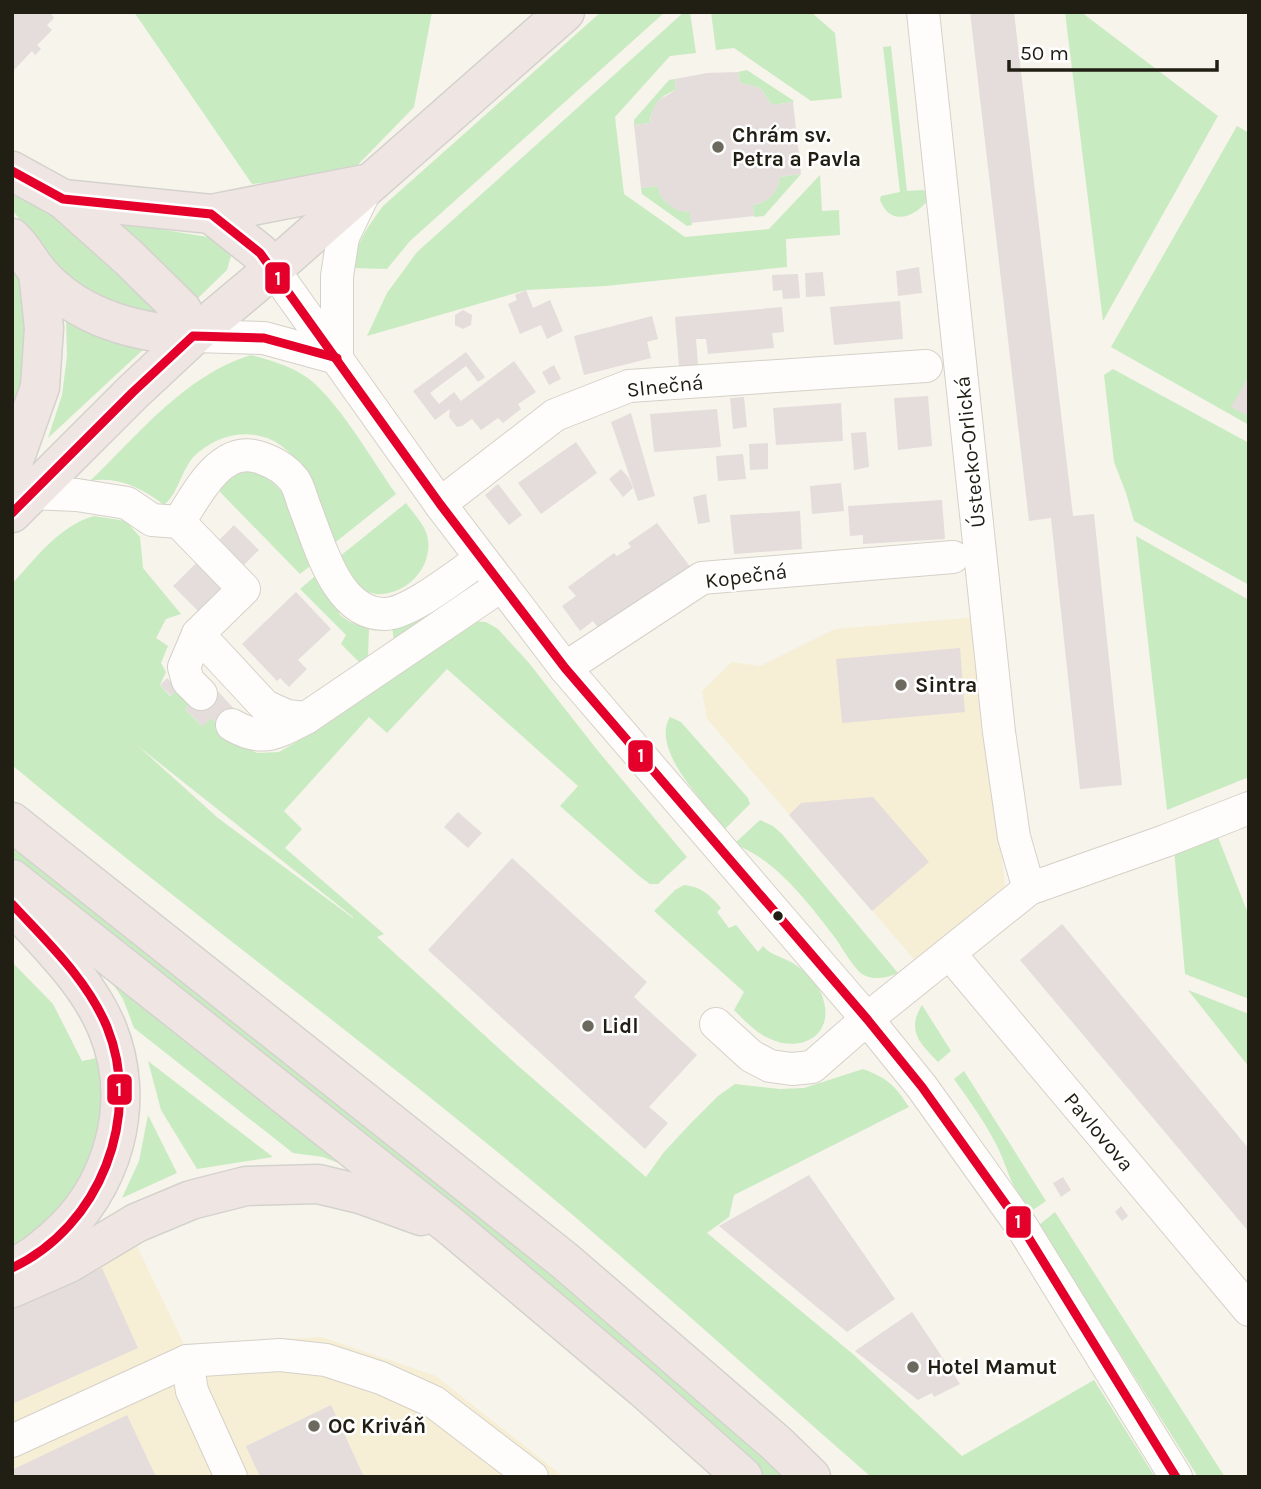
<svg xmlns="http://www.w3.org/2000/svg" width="1261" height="1489" font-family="Karla,sans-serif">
  <rect width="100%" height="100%" fill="#f7f4eb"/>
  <g fill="#f7eed6">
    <polygon points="977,617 1005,886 918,964 707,719 702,691 732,662 760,666 835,629"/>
    <polygon points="132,1236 184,1344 322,1337 436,1376 564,1477 12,1477 12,1296"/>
  </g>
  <g fill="#c9ebc2" fill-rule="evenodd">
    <polygon points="134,12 432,12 414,107 348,175 252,184"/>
    <path d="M601 12H665L410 241 387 269 352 268C356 243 368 226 383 206Z"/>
    <polygon points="684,12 690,12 696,53 670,56 615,117 624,194 685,237 769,229 820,175 822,211 839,210 840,235 786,239 787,267 606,286 526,290 367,336 387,293 417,252"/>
    <polygon points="711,12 811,12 835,33 842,98 811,101 734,48 716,50"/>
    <polygon points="1065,12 1081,12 1218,116 1103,321"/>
    <path d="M891 46 907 191 923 190 930 194V197C917 217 891 228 880 200L881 196 900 192 883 47Z"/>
    <polygon points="747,70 794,101 793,102 772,105 760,88 740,83 738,72"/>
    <path d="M675 79 676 90C660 95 651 106 650 123L634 125V120L669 80Z"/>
    <polygon points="1237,126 1249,133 1249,376 1232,407 1249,416 1249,425 1111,347"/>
    <path d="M801 174 764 216 754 217 753 205C769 202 777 192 780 177Z"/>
    <path d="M657 186C662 202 673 211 690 212L692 225 687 226 642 194 641 188Z"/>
    <polygon points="12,193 61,220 167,315 145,316 86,298 12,210"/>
    <polygon points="110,221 220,239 231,256 227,270 196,300"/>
    <polygon points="12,265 29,298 35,345 12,432"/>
    <polygon points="66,320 147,346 48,438 62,395 67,356"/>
    <path d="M251 355C273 361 298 368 315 384 345 412 372 460 396 494L332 545C322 521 315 493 302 469 279 429 234 424 200 451 181 465 181 491 164 505 142 488 118 476 90 481 138 435 185 375 251 355Z"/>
    <polygon points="1113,369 1249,443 1249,585 1134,521 1126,493 1114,462 1104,375"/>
    <path d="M248 469C292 484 298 524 314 563L300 574 220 492C225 477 234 473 248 469Z"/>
    <path d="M406 503C413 513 424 524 427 535 438 577 382 615 351 581 346 575 343 564 339 557Z"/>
    <path d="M94 516 126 521 140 537 143 568 181 614 166 619 156 638 168 646 161 663 166 672 160 685 170 696 178 689 193 701 185 709 202 726 211 718 237 742 257 753 279 752 320 728 361 697 469 621 486 622 498 629 529 663 598 751 687 857 658 884H650L639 876 560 806 578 786 447 669 387 733 369 717 284 811 302 829 285 848 384 934 377 937 516 1064 646 1177 664 1152 691 1123 718 1096 735 1084 780 1089 804 1088 863 1069C888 1079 894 1084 909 1107L734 1195 729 1217 707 1233 854 1355 962 1456 1094 1380 1155 1477H871C751 1372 634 1265 512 1164 347 1028 176 902 12 765V584C35 559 60 525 94 516ZM138 746 353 917V918L218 818Z"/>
    <polygon points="1136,536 1249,600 1249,777 1167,810"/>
    <polygon points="321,571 340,615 350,622 369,628 368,658 361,664 341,644 346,635 300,589"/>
    <polygon points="437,603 438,609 394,642 392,627"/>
    <path d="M670 717 681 722 748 798 750 804 725 829C705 803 650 750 670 717Z"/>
    <path d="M760 820 773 826 782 834 898 973C887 978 873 981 862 974 854 968 842 948 836 939 809 904 777 860 734 844Z"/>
    <polygon points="1216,832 1249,916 1249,999 1185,974 1174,849"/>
    <polygon points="12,840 440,1179 787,1477 765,1477 620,1347 12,861"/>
    <path d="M684 885C702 887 710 895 721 908L717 912 729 928 736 925 758 952 763 946C770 955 782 957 791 962 803 969 816 980 821 993 838 1033 803 1055 768 1038 755 1032 744 1020 734 1010L744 992 654 911 675 890Z"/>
    <polygon points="12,962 53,1004 82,1061 106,1056 108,1134 60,1225 12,1250"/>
    <polygon points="109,978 346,1166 323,1157 293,1153 134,1028 123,999"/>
    <polygon points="1188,990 1249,1014 1249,1067"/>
    <path d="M922 1005 951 1051 938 1062C920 1043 906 1031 922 1005Z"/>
    <polygon points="148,1061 273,1157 197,1169 161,1110"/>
    <path d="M964 1071 1046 1201 1033 1210C1010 1191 1009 1169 996 1144 984 1121 969 1100 954 1079Z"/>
    <polygon points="148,1115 177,1173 122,1198 139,1161"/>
    <polygon points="1055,1212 1225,1477 1198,1477 1039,1225"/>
  </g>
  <g fill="#e4dddb">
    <polygon points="12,12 50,12 54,18 47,25 52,30 37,45 41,49 35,55 32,51 12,72"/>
    <polygon points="970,12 1014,12 1073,516 1094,514 1122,785 1080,789 1051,518 1029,521"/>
    <polygon points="738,72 740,83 760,88 772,105 793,102 801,174 780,177 778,187 772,196 763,202 753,205 754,216 691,223 690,212 679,211 669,205 661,197 657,186 641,188 634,125 650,123 652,111 657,101 676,90 675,79 707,73"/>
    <polygon points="919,267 922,293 898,296 896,271"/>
    <polygon points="823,272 825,296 806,297 805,273"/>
    <polygon points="798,274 800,298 783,299 782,290 773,291 772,275"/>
    <polygon points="526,290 533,308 550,300 563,331 547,339 541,325 520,334 508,304 517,300 515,295"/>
    <polygon points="900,301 903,339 834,345 830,307"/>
    <polygon points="782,307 784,332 772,333 774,348 708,354 706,339 696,339 698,365 679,366 675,317"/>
    <polygon points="463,310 472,315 471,325 463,329 455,325 455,315"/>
    <polygon points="652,316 658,339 647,342 651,358 584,375 574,336"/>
    <polygon points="466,352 485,377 478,382 466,366 430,393 439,404 454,392 461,401 514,361 536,392 518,404 521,409 503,423 498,418 481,430 472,419 462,426 457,427 449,417 450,409 435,420 413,391"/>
    <polygon points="554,365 561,379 549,385 542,372"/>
    <polygon points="1249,376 1249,416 1231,407"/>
    <polygon points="928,396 932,446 898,450 894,398"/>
    <polygon points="744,397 747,427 733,429 730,398"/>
    <polygon points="841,403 843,441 776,445 773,408"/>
    <polygon points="717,409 721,447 654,452 650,414"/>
    <polygon points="631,413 655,496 638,501 611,422"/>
    <polygon points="866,432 869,467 854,470 851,433"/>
    <polygon points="576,442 597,473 541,514 518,483"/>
    <polygon points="768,443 768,469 750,470 749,444"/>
    <polygon points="743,454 746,479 718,481 716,456"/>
    <polygon points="621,469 629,478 633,488 623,497 609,479"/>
    <polygon points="841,483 844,511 812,514 810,486"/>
    <polygon points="498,484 522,515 509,525 485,495"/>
    <polygon points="706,494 710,522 698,524 693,497"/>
    <polygon points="942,500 945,539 863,544 863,535 850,536 848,506"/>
    <polygon points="800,511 802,549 734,554 730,515"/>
    <polygon points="657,523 691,568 602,633 593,621 580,631 562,606 576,596 568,587 614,553 617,556 631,547 628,543"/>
    <polygon points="234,525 259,550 198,611 173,586"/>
    <polygon points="296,592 331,629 298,660 307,669 289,687 280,678 277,681 242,644"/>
    <polygon points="960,648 965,712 842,723 836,659"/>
    <polygon points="167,678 178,689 171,696 160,685"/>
    <polygon points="211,684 241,716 225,732 211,718 203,727 185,709"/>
    <polygon points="873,797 929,862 872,911 789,815 801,803"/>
    <polygon points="458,812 482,833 468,848 444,827"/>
    <polygon points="512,858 647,982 634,997 697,1055 649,1107 668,1123 645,1149 428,950"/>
    <polygon points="1062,924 1249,1149 1249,1232 1020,960"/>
    <polygon points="809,1175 895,1299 847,1332 719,1226"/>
    <polygon points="1063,1177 1071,1190 1061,1197 1053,1183"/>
    <polygon points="1121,1206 1128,1216 1122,1221 1115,1212"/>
    <polygon points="102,1268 138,1348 12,1404 12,1308"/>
    <polygon points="912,1312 960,1384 934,1397 932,1393 918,1400 855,1351"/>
    <polygon points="331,1405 364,1477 260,1477 246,1446"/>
    <polygon points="127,1415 156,1477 12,1477 12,1470"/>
  </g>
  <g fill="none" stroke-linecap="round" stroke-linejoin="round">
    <defs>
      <g id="minor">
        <polyline points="923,12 999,732 1014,837 1029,889"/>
        <polyline points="273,269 440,504 565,668 867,1019 922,1087 1022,1227 1176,1477"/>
        <polyline points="193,336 264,338 337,358"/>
        <polyline points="337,358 337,276 343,237 364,193"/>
        <polyline points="30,493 77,495 127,503 152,520 179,522 244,589 198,634 265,706 287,716 306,718 502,585"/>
        <polyline points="440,504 555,415 629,386 926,366"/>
        <path d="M179 522C198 493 222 441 264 459 275 463 287 471 294 480 299 487 301 497 304 505 319 542 336 615 385 614 411 613 458 574 481 559"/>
        <polyline points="198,634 184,667 188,681 201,694"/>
        <polyline points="565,668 702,578 953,557"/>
        <path d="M232 725C263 743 276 733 306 718"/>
        <polyline points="950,954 1249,1310"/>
        <polyline points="716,1024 751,1056 770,1066 792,1069 812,1067 867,1019 1029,889 1165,841 1249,808"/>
        <polyline points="187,1361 192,1391 231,1477"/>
        <polyline points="12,1441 187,1361 280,1355 326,1360 381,1378 434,1402 532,1477"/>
      </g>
      <g id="major">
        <polyline points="12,171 63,199 128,257 182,310 193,336"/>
        <polyline points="63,199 211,214 365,184"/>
        <polyline points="211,214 260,253 273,269"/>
        <path d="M12 238C23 248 29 261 38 272 77 318 135 333 193 336"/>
        <polyline points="12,466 40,387 44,328 38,272"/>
        <polyline points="12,513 133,392 193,336 273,269 565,12"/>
        <polyline points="12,822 565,1261 776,1443 811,1477"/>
        <polyline points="12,879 453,1228 644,1389 743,1477"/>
        <path d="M12 904C46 942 87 980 107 1028 138 1103 113 1190 52 1241 39 1252 28 1261 12 1268"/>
        <polyline points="12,1288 69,1263 136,1223 191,1200 246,1186 318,1184 360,1194 421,1216"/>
      </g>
    </defs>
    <use href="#minor" stroke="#d4d1c8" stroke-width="34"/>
    <use href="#major" stroke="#d4d2cd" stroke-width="41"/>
    <use href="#minor" stroke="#fefdfc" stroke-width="32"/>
    <use href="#major" stroke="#efe6e4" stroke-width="38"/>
    <defs>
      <g id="bus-1">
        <polyline points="12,171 63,199 211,214 260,253 440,504 565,668 867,1019 922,1087 1022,1227 1176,1477"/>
        <polyline points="12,513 133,392 193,336 264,338 337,358"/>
        <path d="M12 904C47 942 87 979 107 1027 143 1116 100 1227 12 1268"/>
      </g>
    </defs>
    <use href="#bus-1" stroke="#fff" stroke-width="14"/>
    <use href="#bus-1" stroke="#e4002b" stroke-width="9"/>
  </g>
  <g fill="#6c695f" stroke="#fff" stroke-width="2.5">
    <circle cx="718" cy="147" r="7"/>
    <circle cx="901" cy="685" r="7"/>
    <circle cx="588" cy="1026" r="7"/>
    <circle cx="913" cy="1367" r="7"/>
    <circle cx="314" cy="1426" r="7"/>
  </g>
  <circle fill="#211e13" stroke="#fff" stroke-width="2.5" cx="778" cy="916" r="6"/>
  <g text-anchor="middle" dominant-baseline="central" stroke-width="5" stroke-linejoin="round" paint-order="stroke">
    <g font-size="21" font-weight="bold" fill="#211e13" stroke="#fff" text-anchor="start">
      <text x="732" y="135">Chrám sv.<tspan x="732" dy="24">Petra a Pavla</tspan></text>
      <text x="915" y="685">Sintra</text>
      <text x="602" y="1026">Lidl</text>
      <text x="927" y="1367">Hotel Mamut</text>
      <text x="328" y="1426">OC Kriváň</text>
    </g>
    <g font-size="21" fill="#211e13" stroke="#fff">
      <text transform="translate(665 386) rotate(-6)">Slnečná</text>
      <text transform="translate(970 452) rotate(-96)">Ústecko-Orlická</text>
      <text transform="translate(746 576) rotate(-7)">Kopečná</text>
      <text transform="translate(1099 1132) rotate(50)">Pavlovova</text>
    </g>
  </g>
  <g stroke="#fff" stroke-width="2.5">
    <rect x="264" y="261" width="27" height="34" rx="7" fill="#e4002b"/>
    <rect x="627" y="739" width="27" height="34" rx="7" fill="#e4002b"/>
    <rect x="106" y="1073" width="27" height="33" rx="7" fill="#e4002b"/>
    <rect x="1005" y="1205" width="27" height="34" rx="7" fill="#e4002b"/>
  </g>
  <g font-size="19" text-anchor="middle" font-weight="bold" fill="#fff">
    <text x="278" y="285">1</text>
    <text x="641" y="762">1</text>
    <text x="119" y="1096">1</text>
    <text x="1018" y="1228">1</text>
  </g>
  <rect width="1261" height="1489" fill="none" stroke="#211e13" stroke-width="28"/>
  <path d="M1009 60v10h208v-10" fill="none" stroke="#211e13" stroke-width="3.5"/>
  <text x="1020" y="60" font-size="21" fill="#211e13" stroke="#ffffff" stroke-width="5" paint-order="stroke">50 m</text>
</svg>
